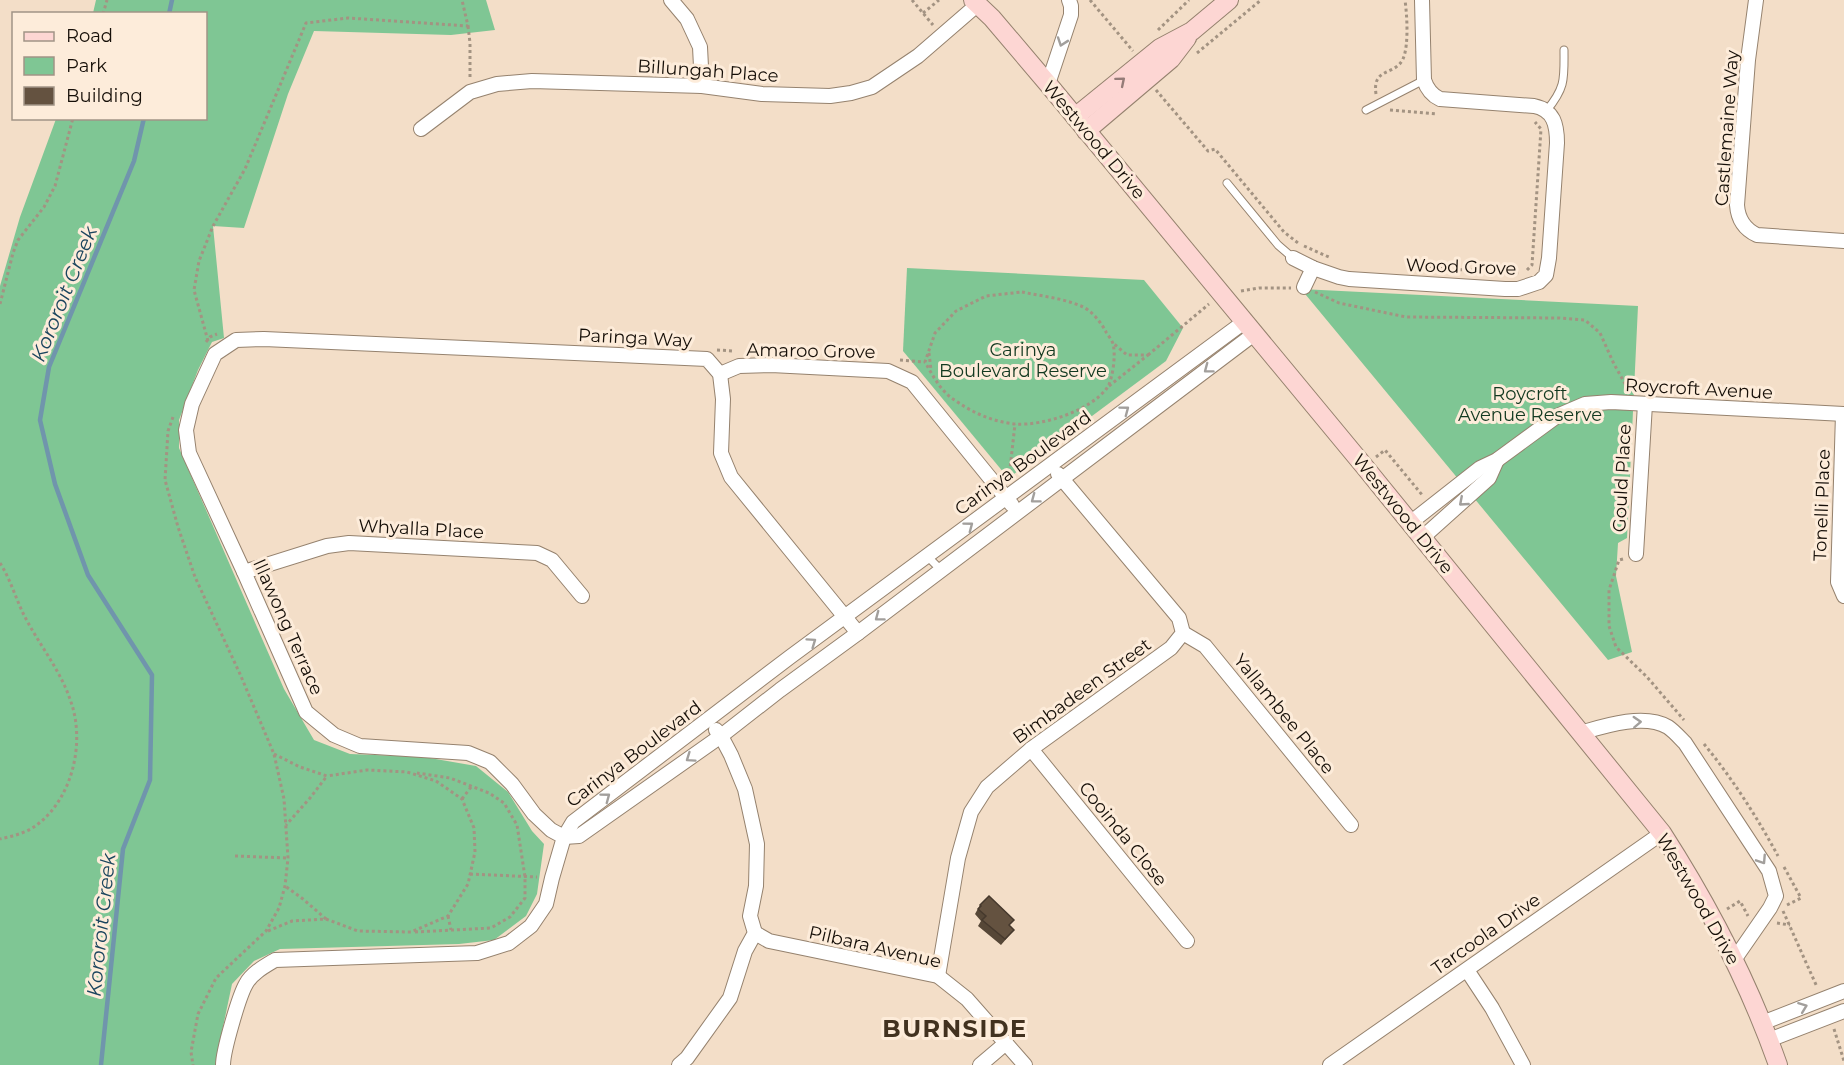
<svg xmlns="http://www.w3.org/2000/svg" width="1844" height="1065" font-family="Montserrat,sans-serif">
  <rect width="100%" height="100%" fill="#f3dec8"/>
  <g fill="#7fc694">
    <polygon points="96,0 486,0 495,30 451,35 314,31 288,94 244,228 213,226 224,338 212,342 198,370 179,420 179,448 284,689 314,740 350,754 424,757 476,766 508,792 532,831 544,844 537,894 526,916 494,940 459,944 280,949 254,961 232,984 215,1065 0,1065 0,286 20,217 56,119 206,118 206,14 93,13"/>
    <polygon points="907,268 1144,280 1183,328 1166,361 1014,474 1004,473 903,351"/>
    <polygon points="1301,289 1638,306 1627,538 1618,543 1616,576 1632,652 1608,660"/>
  </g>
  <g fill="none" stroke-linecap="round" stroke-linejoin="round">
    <g stroke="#7095ac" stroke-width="4.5">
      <polyline points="169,14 172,0"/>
      <polyline points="101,1065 123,849 150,780 152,675 88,575 55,484 40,420 49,367 134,161 144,118"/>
    </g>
    <defs>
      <g id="lane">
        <polyline points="1366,110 1424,80"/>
        <path d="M1547 110C1566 87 1564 78 1564 50"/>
        <polyline points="1227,183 1278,245 1293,258"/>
        <polyline points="928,557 941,570"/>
      </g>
      <g id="street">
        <polyline points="671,0 687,19 700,47 702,86"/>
        <path d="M1756 0 1748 60 1737 205C1738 219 1744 229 1757 235L1844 241"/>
        <polyline points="1048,84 1071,15 1071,6 1069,0"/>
        <polyline points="421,129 470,92 497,84 532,81 702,86 762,94 830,96 851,93 872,87 918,56 977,5"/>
        <path d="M1293 258 1313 268 1339 277 1349 279 1505 289H1518L1539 282 1546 275 1549 258 1557 143C1557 125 1554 110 1534 106L1440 99C1431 95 1427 89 1424 80L1422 0"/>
        <polyline points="1304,287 1313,268"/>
        <polyline points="720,374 739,366 771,365 888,371 912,382 1012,505"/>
        <polyline points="1843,414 1838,582 1844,596"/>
        <polyline points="1410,523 1480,468 1497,460 1557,416 1585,404 1611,402 1844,414"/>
        <polyline points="1422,538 1489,478 1497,460"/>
        <polyline points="1636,554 1645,404"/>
        <polyline points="244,572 327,546 349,543 537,553 552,560 582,596"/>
        <polyline points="1183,633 1205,646 1351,825"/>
        <path d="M1580 733C1604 726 1644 713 1668 727 1674 731 1680 738 1685 743L1769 871 1776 896 1770 908 1734 960"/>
        <polyline points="1031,749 1187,941"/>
        <polyline points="564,837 579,836 721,736 780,690 858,633 1254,334"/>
        <polyline points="564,837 573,822 790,657 1244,322"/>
        <polyline points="755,933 769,941 938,976 967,999 1025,1065"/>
        <polyline points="1467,970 1492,1008 1523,1065"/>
        <polyline points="938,976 958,858 971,812 987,787 1031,749 1171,648 1183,633 1179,618 1058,474"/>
        <polyline points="1762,1023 1844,991"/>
        <polyline points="1769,1040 1844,1011"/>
        <path d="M223 1065C223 1051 239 996 246 984 252 973 265 966 275 960L477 953 509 943 531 926 546 904 552 878 564 837 551 830 534 814 512 784 490 762 468 753 360 746 334 735 306 712 244 572 189 453 186 430 192 404 215 354 236 340 264 339 707 359 720 374 723 399 721 453 731 477 858 633"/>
        <polyline points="679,1065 687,1058 730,998 745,951 755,933 750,916 756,886 757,844 745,789 731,755 721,736 716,730"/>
        <polyline points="980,1065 1006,1043"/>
        <polyline points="1330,1065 1662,833"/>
      </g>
      <g id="secondary">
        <path d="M973 0 992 18 1048 84 1364 466 1662 833C1709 906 1749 983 1778 1065"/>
        <polyline points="1075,117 1160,48 1192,31 1229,0"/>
        <polyline points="1086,131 1171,59 1187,38"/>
      </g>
    </defs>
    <use href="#lane" stroke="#95826e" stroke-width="9"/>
    <use href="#street" stroke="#95826e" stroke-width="16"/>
    <use href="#secondary" stroke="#95826e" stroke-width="20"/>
    <g stroke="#a39382" stroke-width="3" stroke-dasharray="3 3" stroke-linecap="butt">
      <polyline points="912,0 933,25"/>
      <polyline points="1090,0 1133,51"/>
      <polyline points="923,13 939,0"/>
      <polyline points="103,14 107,0"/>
      <polyline points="468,26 470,43 470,78"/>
      <polyline points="1158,30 1189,0"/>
      <polyline points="1197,53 1261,0"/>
      <polyline points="1156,90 1208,151 1215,149 1284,232 1298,243"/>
      <path d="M1376 94C1372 67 1395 76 1403 59 1409 45 1407 15 1405 0"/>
      <polyline points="1390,110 1437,114"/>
      <polyline points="1304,246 1331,258"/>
      <polyline points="1429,268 1519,273"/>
      <polyline points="1527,270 1532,265 1541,129 1535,122"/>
      <polyline points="1241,291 1259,288 1291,288"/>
      <path d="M1022 292C1041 296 1062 298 1081 306 1091 310 1101 322 1106 332 1108 335 1112 340 1113 344 1116 354 1113 379 1107 388 1090 411 1043 426 1015 424 994 422 973 413 956 401 941 392 933 376 925 362L935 333 956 311 986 296Z"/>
      <polyline points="1315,292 1339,303 1406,317 1559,318 1585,320 1600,333 1614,364 1628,389"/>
      <polyline points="0,304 13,253 18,240 44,207 55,186 73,118"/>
      <polyline points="208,341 194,290 199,261 213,226 245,169 306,23 348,18 468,26 462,0"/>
      <polyline points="206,342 210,337 217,334"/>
      <polyline points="717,350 734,351"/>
      <polyline points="929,353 931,370"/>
      <polyline points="1148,355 1209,304"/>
      <polyline points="900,360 925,362"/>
      <polyline points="1109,386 1148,355 1127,355 1113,343"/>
      <polyline points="173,417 168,431 165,480 178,527 195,577 240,674 274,754 284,799 288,858 285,886 279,908 266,931 216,978 198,1014 191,1052 193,1065"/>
      <polyline points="1376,457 1385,450 1423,496"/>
      <polyline points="1009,478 1015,424"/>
      <polyline points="1623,559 1619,560 1609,590 1609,626 1616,647 1647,677 1684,720"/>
      <path d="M0 563C11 580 16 600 25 617 40 646 61 671 71 702 85 742 73 797 38 824 27 833 13 836 0 839"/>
      <path d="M1704 744C1732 778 1757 817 1778 856"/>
      <polyline points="274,754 300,767 327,776 310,798 286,825"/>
      <polyline points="462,799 471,787"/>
      <polyline points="235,856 288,858"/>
      <polyline points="1784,867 1801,898 1787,905"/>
      <polyline points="470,874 537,877"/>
      <polyline points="1727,909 1740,901 1748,916"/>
      <polyline points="1783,911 1817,987"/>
      <polyline points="448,916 451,930"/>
      <polyline points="326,919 358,931 411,932 448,916 468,884 475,852 474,828 462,799 436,781 407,772 367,770 327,776"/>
      <polyline points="1777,923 1790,925"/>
      <polyline points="268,931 292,921 326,919 303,899 285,886"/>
      <polyline points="415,932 491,928 510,917 525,898 525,877 517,825 504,803 489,793 450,778 417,773"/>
      <polyline points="1834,1029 1844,1061"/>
    </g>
    <use href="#lane" stroke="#fff" stroke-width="7"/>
    <use href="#street" stroke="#fff" stroke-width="14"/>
    <use href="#secondary" stroke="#fdd6d3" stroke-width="18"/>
  </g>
  <polygon fill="#564737" points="980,905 1014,930 1001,945 978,926 981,921 975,914"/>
  <polygon fill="#645240" stroke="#46392d" stroke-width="1.5" points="989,896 1014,920 1009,925 1014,930 1005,939 982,920 986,916 978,909 981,906 980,905"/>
  <defs><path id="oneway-chevron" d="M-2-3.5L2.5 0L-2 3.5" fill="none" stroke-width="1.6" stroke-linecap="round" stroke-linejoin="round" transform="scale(1.5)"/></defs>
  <g stroke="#a29f9c">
    <use href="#oneway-chevron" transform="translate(1062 42) rotate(109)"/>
    <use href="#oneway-chevron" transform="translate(1208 369) rotate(143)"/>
    <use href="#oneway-chevron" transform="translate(1125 410) rotate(-37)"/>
    <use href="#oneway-chevron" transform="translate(1035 499) rotate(143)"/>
    <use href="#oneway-chevron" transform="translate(1463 502) rotate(139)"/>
    <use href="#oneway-chevron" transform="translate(969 526) rotate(-37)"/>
    <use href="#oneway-chevron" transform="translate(879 617) rotate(143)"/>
    <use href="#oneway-chevron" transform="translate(812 642) rotate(-35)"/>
    <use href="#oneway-chevron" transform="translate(1637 722) rotate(-3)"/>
    <use href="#oneway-chevron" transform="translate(690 758) rotate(145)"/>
    <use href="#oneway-chevron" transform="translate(606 797) rotate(-37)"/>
    <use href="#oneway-chevron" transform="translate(1762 860) rotate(57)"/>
    <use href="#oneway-chevron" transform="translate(1803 1007) rotate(-21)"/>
  </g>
  <use stroke="#957c78" href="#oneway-chevron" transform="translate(1121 81) rotate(-40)"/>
  <g text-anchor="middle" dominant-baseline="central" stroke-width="6" stroke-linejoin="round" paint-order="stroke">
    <g font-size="18" fill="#160f08" stroke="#fdecda">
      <text transform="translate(708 71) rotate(4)">Billungah Place</text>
      <text transform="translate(1727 128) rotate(-86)">Castlemaine Way</text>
      <text transform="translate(1094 140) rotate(50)">Westwood Drive</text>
      <text transform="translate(1461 267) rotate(2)">Wood Grove</text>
      <text transform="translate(635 338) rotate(3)">Paringa Way</text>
      <text transform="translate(811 351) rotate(1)">Amaroo Grove</text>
      <text transform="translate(1699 389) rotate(3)">Roycroft Avenue</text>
      <text transform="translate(1023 463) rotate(-36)">Carinya Boulevard</text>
      <text transform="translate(1622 478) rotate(-87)">Gould Place</text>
      <text transform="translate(1822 505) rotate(-88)">Tonelli Place</text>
      <text transform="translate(1403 514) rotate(51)">Westwood Drive</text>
      <text transform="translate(421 529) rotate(3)">Whyalla Place</text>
      <text transform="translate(288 627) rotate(66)">Illawong Terrace</text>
      <text transform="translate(1082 691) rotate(-36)">Bimbadeen Street</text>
      <text transform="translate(1284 714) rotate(51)">Yallambee Place</text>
      <text transform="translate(634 754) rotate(-37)">Carinya Boulevard</text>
      <text transform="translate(1123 834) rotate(51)">Cooinda Close</text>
      <text transform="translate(1698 899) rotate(60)">Westwood Drive</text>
      <text transform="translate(1486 934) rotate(-35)">Tarcoola Drive</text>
      <text transform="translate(875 947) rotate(13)">Pilbara Avenue</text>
    </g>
    <g font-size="18" fill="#123920" stroke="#fdecda">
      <text x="1023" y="350">Carinya<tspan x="1023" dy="21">Boulevard Reserve</tspan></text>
      <text x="1530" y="394">Roycroft<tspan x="1530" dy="21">Avenue Reserve</tspan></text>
    </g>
    <g font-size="20" font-style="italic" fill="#1b455e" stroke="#fdecda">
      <text transform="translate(64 294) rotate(-68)">Kororoit Creek</text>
      <text transform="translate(101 925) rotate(-84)">Kororoit Creek</text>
    </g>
    <g font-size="24" font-weight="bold" letter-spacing="1.5" fill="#423220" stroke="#fdecda">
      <text x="955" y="1028">BURNSIDE</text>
    </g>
  </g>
  <rect x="12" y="12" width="195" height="108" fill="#fdecda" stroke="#a19486" stroke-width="1.5"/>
  <rect x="24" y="32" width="30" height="9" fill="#fdd6d3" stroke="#a19486" stroke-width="1.5"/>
  <text x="66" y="42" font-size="18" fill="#160f08">Road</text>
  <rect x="24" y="57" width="30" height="18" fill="#7fc694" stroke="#a19486" stroke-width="1.5"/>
  <text x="66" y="72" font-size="18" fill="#160f08">Park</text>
  <rect x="24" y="87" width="30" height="18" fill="#645240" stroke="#a19486" stroke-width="1.5"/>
  <text x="66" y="102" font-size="18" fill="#160f08">Building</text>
</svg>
